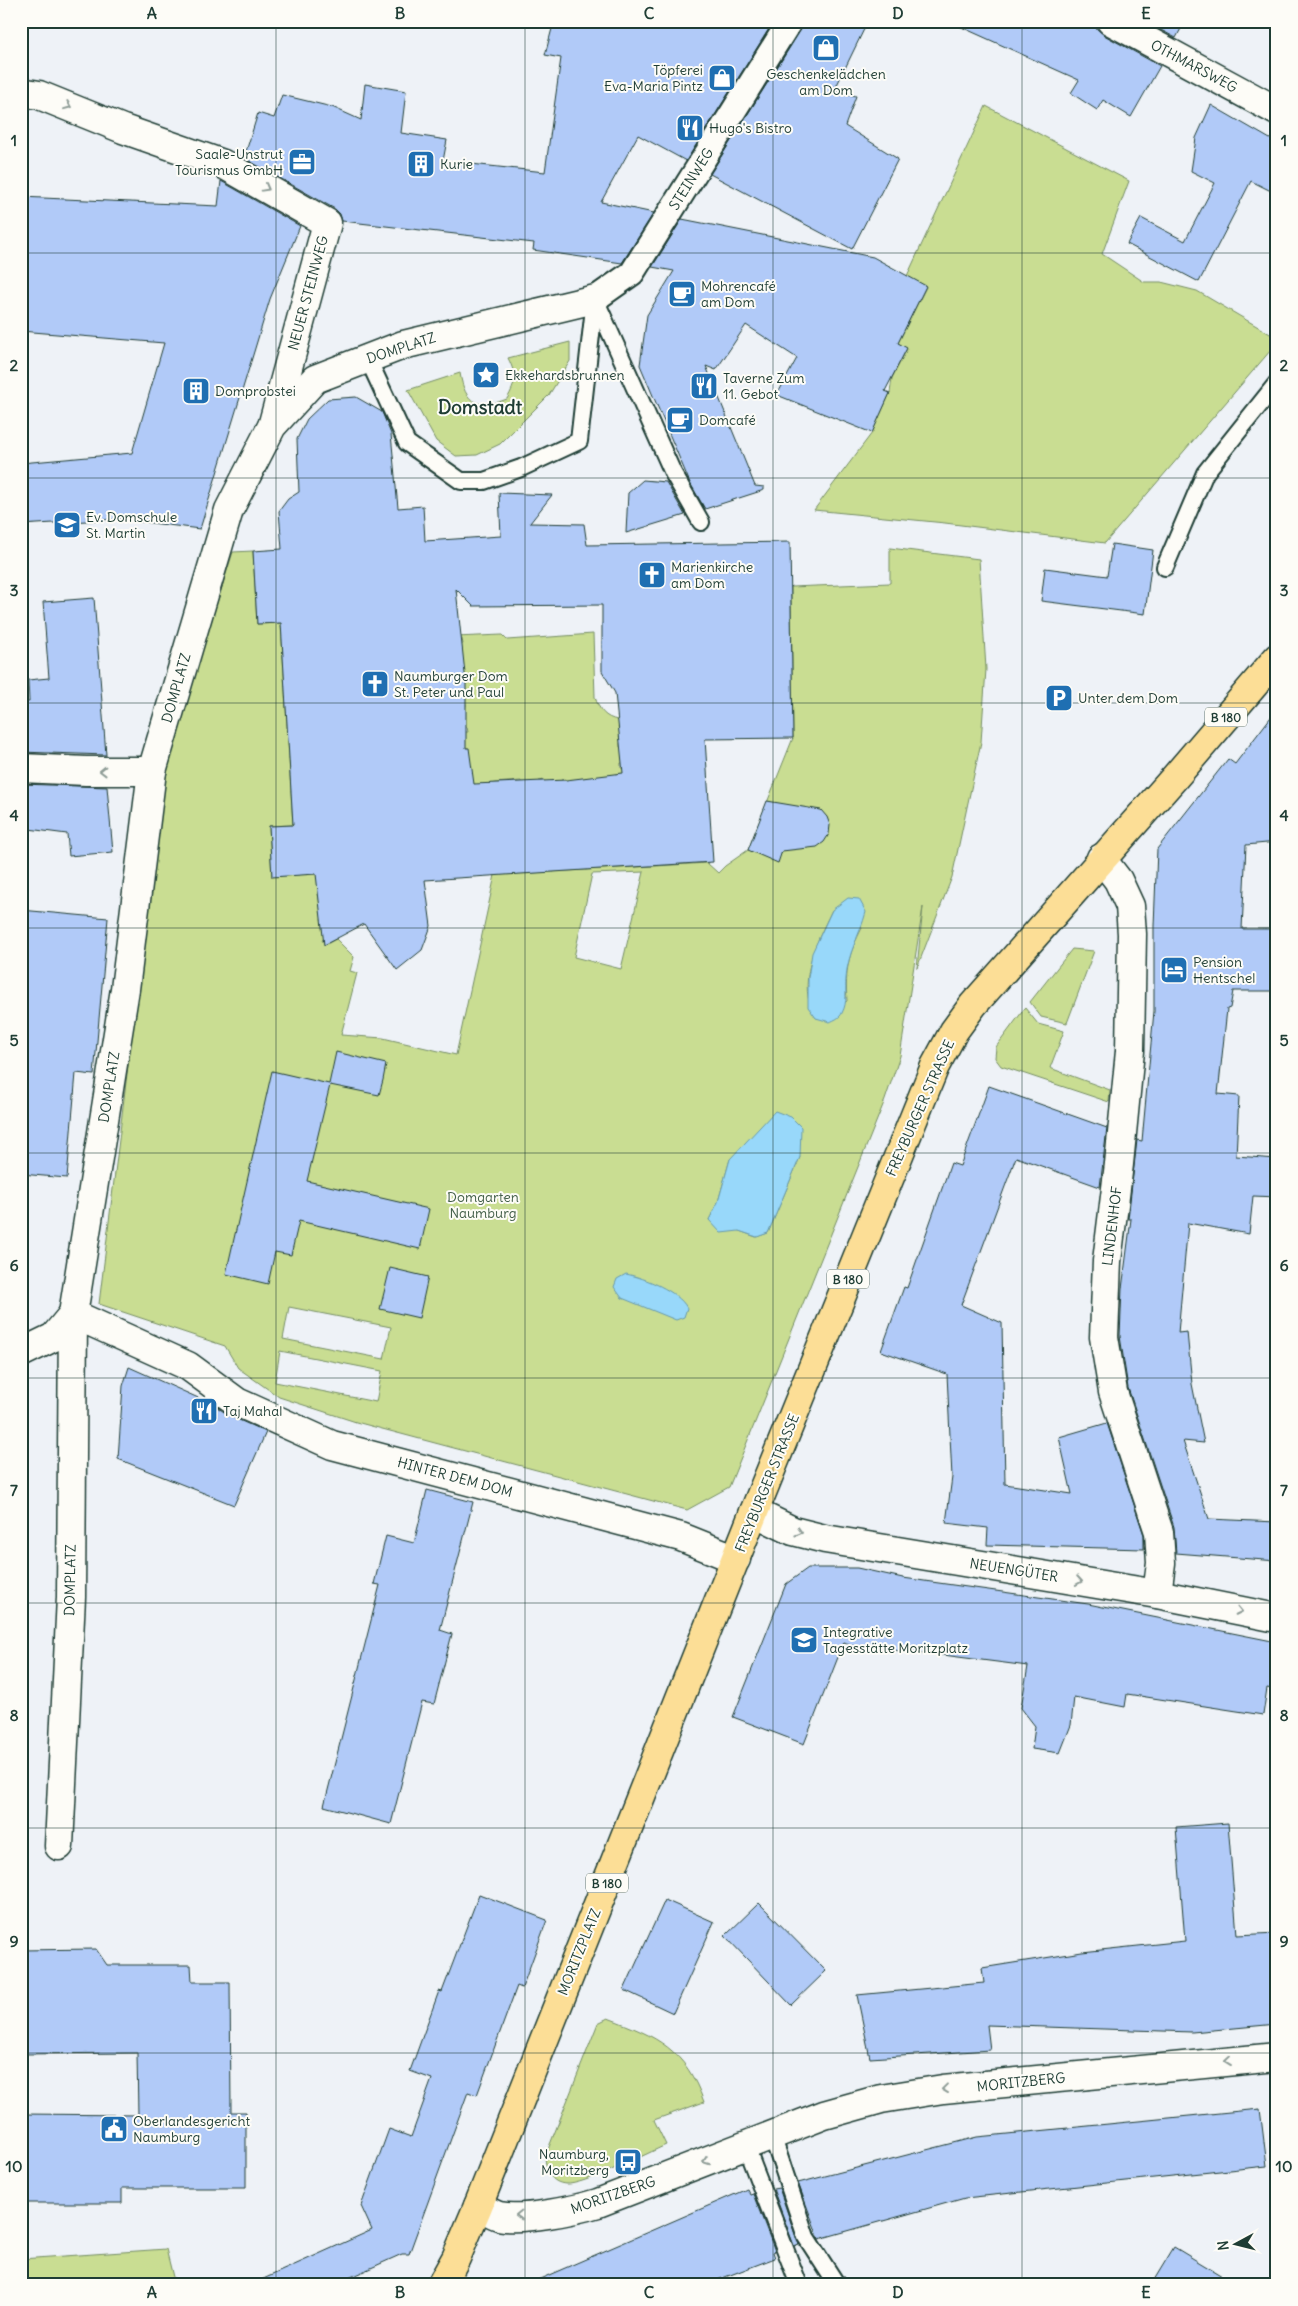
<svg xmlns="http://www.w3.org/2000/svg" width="1298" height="2306" font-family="Delius,sans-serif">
  <rect width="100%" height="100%" fill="#eef2f7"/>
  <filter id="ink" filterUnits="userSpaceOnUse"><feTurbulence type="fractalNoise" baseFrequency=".02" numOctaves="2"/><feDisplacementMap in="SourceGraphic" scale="10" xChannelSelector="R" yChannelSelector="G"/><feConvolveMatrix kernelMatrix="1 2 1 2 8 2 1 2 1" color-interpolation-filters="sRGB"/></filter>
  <g filter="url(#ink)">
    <g fill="#c9dd92" stroke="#748d63" fill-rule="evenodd">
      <polygon points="986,106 1129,181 1102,254 1144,282 1161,282 1197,291 1277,338 1277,343 1105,543 945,523 814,510 872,433 890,393 892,378 907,349 898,343 926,287 907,276"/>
      <path d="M570 342V361L549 395 500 444 477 455 456 456 436 441 408 390 460 373C465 404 478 410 507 399 516 383 517 376 508 358Z"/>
      <path d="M890 548 979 559 986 669 981 742 952 877 917 968 923 907 900 1056 885 1100 729 1487 687 1510 356 1422 279 1397 238 1368 225 1346 99 1304 164 770 233 552 253 551 257 624 281 623 293 825 269 826 272 876 332 873 318 893 319 899 336 932 322 940 325 945 336 939 354 957 350 971 357 973 341 1035 383 1038 456 1055 495 875 707 863 718 873 725 866 748 850 793 738 791 587 890 583ZM644 872 621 969 574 957 592 874ZM832 910 862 928C848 955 845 970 847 1001L816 1018C795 984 816 943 832 910ZM800 1157 768 1233 756 1237 709 1220 718 1202 730 1159ZM289 1307 391 1327 384 1359 283 1339ZM280 1351 382 1371 376 1402 275 1382Z"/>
      <path d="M593 634 595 697C599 710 605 718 618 720L626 742 620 743V747H626L627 763H621V768H627L628 781 566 784 565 779 561 780 562 785H545L544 780 539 781V786L522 787 521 781 495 783 465 790 468 748H462L461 732H468L467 727H461L466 705 456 645 463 644 462 639H456L455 637 502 635 507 640Z"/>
      <polygon points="1072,949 1094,951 1067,1023 1041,1017 1030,1002"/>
      <polygon points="1025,1008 1038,1024 1064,1031 1050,1068 1110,1090 1109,1102 1001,1066 995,1058 996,1047"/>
      <path d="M608 2018C658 2037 685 2049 704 2102L654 2120 666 2145C648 2153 582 2186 566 2184 550 2183 546 2170 545 2157L598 2023Z"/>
      <polygon points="166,2249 175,2285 21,2285 21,2259"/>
    </g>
    <g fill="#98d8fa" stroke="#689aab">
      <path d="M848 898 859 899 866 912C860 935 847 954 846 979 845 991 848 1002 842 1013 840 1018 834 1020 830 1022L816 1018 808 1007V978L812 953 832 910Z"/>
      <polygon points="775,1111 791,1117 801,1127 800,1157 768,1233 757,1237 739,1231 721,1233 709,1220 718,1202 730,1159"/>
      <path d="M626 1274C645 1278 678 1291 687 1308L684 1317 676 1320 622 1298 614 1287 617 1279Z"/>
    </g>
    <g fill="#b1caf8" stroke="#1f3d34" fill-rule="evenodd">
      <polygon points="554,21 774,21 686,161 638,135 601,202 654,213 622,263 533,250 534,243 342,221 340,214 335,209 244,158 258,113 274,118 282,95 332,107 361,120 365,84 406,91 401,133 447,140 443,161 545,172 561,58 545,55"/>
      <polygon points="804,21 868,21 834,91 856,96 845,126 898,159 852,249 710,174 802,28"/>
      <polygon points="948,21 1095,21 1097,29 1104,35 1160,66 1131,117 1103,100 1097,110 1071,93 1079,80"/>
      <polygon points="1144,21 1185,21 1176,38"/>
      <polygon points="1211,105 1277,143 1277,194 1251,181 1199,282 1127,244 1141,218 1185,241 1215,183 1191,171 1196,138"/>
      <polygon points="221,181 300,226 270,299 200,529 119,519 21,525 21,463 132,453 164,343 21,331 21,197 218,206"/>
      <polygon points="682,219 873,257 926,286 898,343 907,348 885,391 890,393 872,433 777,395 797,358 746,325 716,370 706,366 755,486 764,487 764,490 705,509 690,483 640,365 647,315 674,271 652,267"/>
      <path d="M356 397 382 412 391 434 398 508 423 506 425 541 501 536 499 493 552 495 530 523 584 524 587 545 790 542 793 738 705 739 713 862 425 880 431 926 422 950 397 970 364 924 324 945 316 874 272 877 269 826 293 825 281 623 257 624 253 551 282 549 279 511 288 499 299 492 297 439 307 419 328 399ZM456 589 473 606 602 605V671L615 693 623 773 566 780 474 784 469 748H466V683Z"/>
      <polygon points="643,480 666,482 685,515 626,533 628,493"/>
      <polygon points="1112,544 1153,550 1145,614 1041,601 1045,568 1107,576"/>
      <polygon points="94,598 106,755 21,752 21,701 29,702 28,680 49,678 43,602"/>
      <polygon points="1277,709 1277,842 1246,845 1242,929 1276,929 1272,955 1275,991 1233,991 1230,1008 1227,1009 1218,1094 1239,1096 1236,1156 1277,1159 1277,1197 1253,1196 1249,1234 1188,1223 1178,1333 1187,1332 1192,1384 1204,1443 1183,1441 1209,1519 1277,1522 1277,1561 1176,1553 1174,1527 1128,1388 1120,1336 1122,1289 1131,1219 1128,1219 1137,1140 1142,1141 1154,1011 1154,926 1157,849 1228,759 1235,764"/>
      <polygon points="21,784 107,787 113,852 69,856 67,834 21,828"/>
      <polygon points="767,801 821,810 827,817 830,825 829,834 824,842 817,847 782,851 778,863 748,850"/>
      <polygon points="21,910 108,918 94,1075 76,1073 67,1178 21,1174"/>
      <polygon points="336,1052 386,1064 383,1080 379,1095 330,1085 307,1181 429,1209 420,1249 299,1221 291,1255 275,1252 268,1284 226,1274 272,1071 329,1084"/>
      <polygon points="989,1086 1107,1128 1100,1187 1016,1157 961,1305 1002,1323 1005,1484 1072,1494 1059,1437 1107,1423 1144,1535 1144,1549 987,1545 988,1528 946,1523 952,1477 947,1374 881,1351 904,1287 907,1288 951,1163 960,1166"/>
      <polygon points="390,1268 428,1277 419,1318 380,1309"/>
      <polygon points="129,1367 214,1405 230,1416 266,1432 234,1505 118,1459 123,1386"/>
      <polygon points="427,1490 473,1502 440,1630 452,1634 434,1704 422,1702 391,1824 324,1806 380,1585 374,1584 386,1536 414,1543"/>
      <polygon points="808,1568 857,1568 903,1578 1088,1604 1277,1642 1277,1690 1267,1688 1263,1715 1127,1694 1125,1707 1074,1697 1071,1725 1060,1753 1032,1749 1035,1726 1021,1708 1028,1666 935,1654 857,1647 844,1642 804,1744 733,1717 786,1584"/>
      <polygon points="1228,1823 1237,1935 1277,1933 1277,2024 1192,2032 987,2025 990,2050 870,2058 857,1995 984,1983 982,1968 1082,1952 1185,1941 1176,1827"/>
      <polygon points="479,1894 547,1920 522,1988 517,1986 477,2095 468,2092 409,2254 402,2254 333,2285 250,2285 372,2230 361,2206 389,2129 411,2137 432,2079 410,2071 439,1991 442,1992"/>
      <polygon points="665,1900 714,1922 673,2013 624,1990"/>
      <polygon points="759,1903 826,1971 791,2005 725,1936"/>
      <polygon points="96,1949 107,1965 191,1965 192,1982 230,1982 231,2112 246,2112 246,2188 122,2188 122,2203 21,2203 21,2114 138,2115 137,2053 21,2054 21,1950"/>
      <polygon points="1260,2109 1267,2166 965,2198 819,2239 798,2183 977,2137"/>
      <polygon points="779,2188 797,2240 799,2244 794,2246 773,2189"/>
      <polygon points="747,2189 750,2195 753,2194 775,2251 773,2252 775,2258 704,2285 526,2285"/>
      <polygon points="1174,2247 1237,2285 1151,2285"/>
    </g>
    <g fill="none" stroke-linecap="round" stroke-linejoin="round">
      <defs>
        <g id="service">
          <polyline points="596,301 673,473 701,522"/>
          <polyline points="368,359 407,443 461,481 484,481 521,468 579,441 595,299"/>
          <polyline points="1165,567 1205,473 1277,383"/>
          <polyline points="772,2135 806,2237 837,2285"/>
          <polyline points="745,2145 799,2285"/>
        </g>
        <polyline id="pedestrian" points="595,299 632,273 790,21"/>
        <g id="minor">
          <polyline points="1111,21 1277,111"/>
          <polyline points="21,92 39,95 123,129 223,164 327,223 273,423"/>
          <polyline points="21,768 86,771 152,771"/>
          <polyline points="1101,858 1118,880 1130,906 1132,934 1130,1051 1119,1164 1107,1261 1104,1337 1113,1392 1159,1532 1161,1563 1157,1594"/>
          <polyline points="73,1314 188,1366 237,1402 332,1445 681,1537 736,1559"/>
          <polyline points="21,1353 54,1337 73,1314"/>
          <polyline points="754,1512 793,1531 825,1539 1157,1594 1277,1618"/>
          <polyline points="59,1846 71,1597 73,1314 125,989 152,771 229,510 272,426 315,379 403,345 595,299"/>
          <path d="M478 2206C485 2209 492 2214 499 2216 522 2221 575 2210 598 2203L824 2115 881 2099 943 2089 1277 2057"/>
        </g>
        <polyline id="primary" points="441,2285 456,2258 478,2206 754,1512 935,1066 954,1031 973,1005 1176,776 1277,658"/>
      </defs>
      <use href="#service" stroke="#1f3d34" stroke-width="20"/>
      <use href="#pedestrian" stroke="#1f3d34" stroke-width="28"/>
      <use href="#minor" stroke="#1f3d34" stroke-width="31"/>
      <use href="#primary" stroke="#1f3d34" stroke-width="31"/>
      <use href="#service" stroke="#fdfcf7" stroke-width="16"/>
      <use href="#pedestrian" stroke="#fdfcf7" stroke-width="24"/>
      <use href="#minor" stroke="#fdfcf7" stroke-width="28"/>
      <use href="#primary" stroke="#fcde96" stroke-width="28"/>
    </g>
    <defs><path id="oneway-chevron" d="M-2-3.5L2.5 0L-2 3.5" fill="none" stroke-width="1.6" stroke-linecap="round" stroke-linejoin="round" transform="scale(1.25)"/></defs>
    <g stroke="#8e9c96">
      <use href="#oneway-chevron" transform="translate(68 106) rotate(22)"/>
      <use href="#oneway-chevron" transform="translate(266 188) rotate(29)"/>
      <use href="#oneway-chevron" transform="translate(103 771) rotate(179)"/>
      <use href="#oneway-chevron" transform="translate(799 1532) rotate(17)"/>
      <use href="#oneway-chevron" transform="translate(1079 1581) rotate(9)"/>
      <use href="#oneway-chevron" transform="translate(1239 1611) rotate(12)"/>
      <use href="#oneway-chevron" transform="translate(1228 2061) rotate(174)"/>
      <use href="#oneway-chevron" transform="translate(945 2089) rotate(173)"/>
      <use href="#oneway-chevron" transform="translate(706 2161) rotate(159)"/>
      <use href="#oneway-chevron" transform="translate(519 2215) rotate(179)"/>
    </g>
  </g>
  <path fill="none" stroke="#1f3d34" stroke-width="1" stroke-opacity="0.55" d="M276 21V2285M525 21V2285M773 21V2285M1022 21V2285M21 253H1277M21 478H1277M21 703H1277M21 928H1277M21 1153H1277M21 1378H1277M21 1603H1277M21 1828H1277M21 2053H1277"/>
  <defs>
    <symbol id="shop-square" viewBox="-11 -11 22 22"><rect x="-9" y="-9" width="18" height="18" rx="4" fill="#1f6fb2" stroke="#fdfcf7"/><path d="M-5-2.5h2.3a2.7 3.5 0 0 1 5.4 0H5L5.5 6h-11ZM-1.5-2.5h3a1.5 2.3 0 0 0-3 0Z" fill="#fff"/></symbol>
    <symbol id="restaurant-square" viewBox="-11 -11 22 22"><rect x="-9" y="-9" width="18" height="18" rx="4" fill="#1f6fb2" stroke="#fdfcf7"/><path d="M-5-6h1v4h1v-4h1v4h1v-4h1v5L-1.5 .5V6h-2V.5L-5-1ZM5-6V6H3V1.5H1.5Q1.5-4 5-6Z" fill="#fff"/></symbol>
    <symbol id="office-square" viewBox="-11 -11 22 22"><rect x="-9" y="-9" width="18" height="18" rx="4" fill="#1f6fb2" stroke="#fdfcf7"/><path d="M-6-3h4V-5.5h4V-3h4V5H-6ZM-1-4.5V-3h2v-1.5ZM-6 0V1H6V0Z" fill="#fff"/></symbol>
    <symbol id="building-square" viewBox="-11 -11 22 22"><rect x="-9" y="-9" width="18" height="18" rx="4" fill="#1f6fb2" stroke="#fdfcf7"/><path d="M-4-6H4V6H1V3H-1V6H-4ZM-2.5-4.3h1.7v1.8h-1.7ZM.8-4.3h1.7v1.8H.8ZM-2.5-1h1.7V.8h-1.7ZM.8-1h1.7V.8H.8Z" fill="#fff"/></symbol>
    <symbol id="cafe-square" viewBox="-11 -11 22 22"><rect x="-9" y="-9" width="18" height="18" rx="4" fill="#1f6fb2" stroke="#fdfcf7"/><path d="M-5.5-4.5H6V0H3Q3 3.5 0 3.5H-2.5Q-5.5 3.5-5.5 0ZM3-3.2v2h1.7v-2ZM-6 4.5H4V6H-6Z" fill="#fff"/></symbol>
    <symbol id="sight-square" viewBox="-11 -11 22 22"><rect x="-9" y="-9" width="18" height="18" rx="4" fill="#1f6fb2" stroke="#fdfcf7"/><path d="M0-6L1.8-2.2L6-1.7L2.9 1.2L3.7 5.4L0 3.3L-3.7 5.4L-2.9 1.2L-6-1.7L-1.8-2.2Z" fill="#fff"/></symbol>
    <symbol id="school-square" viewBox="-11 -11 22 22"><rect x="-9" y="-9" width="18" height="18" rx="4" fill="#1f6fb2" stroke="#fdfcf7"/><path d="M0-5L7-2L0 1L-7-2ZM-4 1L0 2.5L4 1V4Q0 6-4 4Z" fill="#fff"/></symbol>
    <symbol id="church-square" viewBox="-11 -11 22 22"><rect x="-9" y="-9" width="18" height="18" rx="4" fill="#1f6fb2" stroke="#fdfcf7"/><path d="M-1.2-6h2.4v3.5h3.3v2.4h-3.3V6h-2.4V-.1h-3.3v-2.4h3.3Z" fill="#fff"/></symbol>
    <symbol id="parking-square" viewBox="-11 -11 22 22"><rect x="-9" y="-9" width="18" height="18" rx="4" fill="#1f6fb2" stroke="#fdfcf7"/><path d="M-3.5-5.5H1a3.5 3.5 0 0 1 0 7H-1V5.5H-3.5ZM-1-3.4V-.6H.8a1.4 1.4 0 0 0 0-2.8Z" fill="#fff"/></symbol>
    <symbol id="hotel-square" viewBox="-11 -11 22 22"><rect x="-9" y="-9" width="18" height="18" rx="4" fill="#1f6fb2" stroke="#fdfcf7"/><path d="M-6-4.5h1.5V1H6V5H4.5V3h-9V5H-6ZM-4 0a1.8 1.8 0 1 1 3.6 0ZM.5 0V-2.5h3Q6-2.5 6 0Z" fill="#fff"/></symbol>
    <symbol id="civic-square" viewBox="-11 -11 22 22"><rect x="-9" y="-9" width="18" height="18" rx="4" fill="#1f6fb2" stroke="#fdfcf7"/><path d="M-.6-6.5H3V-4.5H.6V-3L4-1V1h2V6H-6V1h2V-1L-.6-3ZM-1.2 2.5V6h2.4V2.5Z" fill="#fff"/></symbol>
    <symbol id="bus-square" viewBox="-11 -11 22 22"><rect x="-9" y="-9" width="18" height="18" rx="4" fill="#1f6fb2" stroke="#fdfcf7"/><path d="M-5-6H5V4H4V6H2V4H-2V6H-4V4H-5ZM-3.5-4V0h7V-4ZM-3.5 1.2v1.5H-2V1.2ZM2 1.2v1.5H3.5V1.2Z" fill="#fff"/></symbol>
  </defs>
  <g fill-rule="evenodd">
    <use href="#shop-square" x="810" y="32" width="32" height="32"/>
    <use href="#shop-square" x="706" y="62" width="32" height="32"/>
    <use href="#restaurant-square" x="674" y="112" width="32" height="32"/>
    <use href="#office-square" x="286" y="146" width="32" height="32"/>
    <use href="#building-square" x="405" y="148" width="32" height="32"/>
    <use href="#cafe-square" x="666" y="278" width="32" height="32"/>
    <use href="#sight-square" x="470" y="359" width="32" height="32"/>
    <use href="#restaurant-square" x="688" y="370" width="32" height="32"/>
    <use href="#building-square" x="180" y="375" width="32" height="32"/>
    <use href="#cafe-square" x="664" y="404" width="32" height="32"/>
    <use href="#school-square" x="51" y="509" width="32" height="32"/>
    <use href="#church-square" x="636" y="559" width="32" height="32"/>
    <use href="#church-square" x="359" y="668" width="32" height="32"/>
    <use href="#parking-square" x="1043" y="682" width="32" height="32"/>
    <use href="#hotel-square" x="1158" y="954" width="32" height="32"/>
    <use href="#restaurant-square" x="188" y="1395" width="32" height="32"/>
    <use href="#school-square" x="788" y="1624" width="32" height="32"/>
    <use href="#civic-square" x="98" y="2113" width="32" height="32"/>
    <use href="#bus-square" x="612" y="2146" width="32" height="32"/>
  </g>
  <g text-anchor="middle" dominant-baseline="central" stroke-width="4" stroke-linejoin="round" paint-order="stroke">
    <g fill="#fdfcf7" stroke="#62766e" stroke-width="1">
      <rect x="1205" y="707.5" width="42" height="19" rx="4"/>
      <rect x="827" y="1269.5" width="42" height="19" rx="4"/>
      <rect x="586" y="1873.5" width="42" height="19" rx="4"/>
    </g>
    <g font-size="12" font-weight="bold" fill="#1f3d34">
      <text x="1226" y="717">B 180</text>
      <text x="848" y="1279">B 180</text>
      <text x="607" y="1883">B 180</text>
    </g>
    <g font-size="14" fill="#1f3d34" stroke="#fdfcf7">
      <text transform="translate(1194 66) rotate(28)">OTHMARSWEG</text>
      <text transform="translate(691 179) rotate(-58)">STEINWEG</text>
      <text transform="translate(308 293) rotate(-75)">NEUER STEINWEG</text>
      <text transform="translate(401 348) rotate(-18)">DOMPLATZ</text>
      <text transform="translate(176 688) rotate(-74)">DOMPLATZ</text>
      <text transform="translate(109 1087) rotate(-81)">DOMPLATZ</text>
      <text transform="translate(920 1108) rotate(-66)">FREYBURGER STRASSE</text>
      <text transform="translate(1112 1226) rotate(-83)">LINDENHOF</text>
      <text transform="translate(455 1477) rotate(15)">HINTER DEM DOM</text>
      <text transform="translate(767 1483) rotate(-68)">FREYBURGER STRASSE</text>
      <text transform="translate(1014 1570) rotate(9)">NEUENGÜTER</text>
      <text transform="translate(70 1580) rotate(-89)">DOMPLATZ</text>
      <text transform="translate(579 1952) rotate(-68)">MORITZPLATZ</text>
      <text transform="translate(1021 2082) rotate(-6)">MORITZBERG</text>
      <text transform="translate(613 2195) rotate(-19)">MORITZBERG</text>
    </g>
    <g font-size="14" fill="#1f3d34" stroke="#fdfcf7" text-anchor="start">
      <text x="703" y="70" text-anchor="end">Töpferei<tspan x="703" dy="16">Eva-Maria Pintz</tspan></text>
      <text x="826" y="74" text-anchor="middle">Geschenkelädchen<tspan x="826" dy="16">am Dom</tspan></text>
      <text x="709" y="128">Hugo's Bistro</text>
      <text x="283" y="154" text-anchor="end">Saale-Unstrut<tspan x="283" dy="16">Tourismus GmbH</tspan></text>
      <text x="440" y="164">Kurie</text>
      <text x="701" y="286">Mohrencafé<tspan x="701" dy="16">am Dom</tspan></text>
      <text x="505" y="375">Ekkehardsbrunnen</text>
      <text x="723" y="378">Taverne Zum<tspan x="723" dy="16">11. Gebot</tspan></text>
      <text x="215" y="391">Domprobstei</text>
      <text x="699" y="420">Domcafé</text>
      <text x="86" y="517">Ev. Domschule<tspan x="86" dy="16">St. Martin</tspan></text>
      <text x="671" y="567">Marienkirche<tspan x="671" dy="16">am Dom</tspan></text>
      <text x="394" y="676">Naumburger Dom<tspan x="394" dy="16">St. Peter und Paul</tspan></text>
      <text x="1078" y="698">Unter dem Dom</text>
      <text x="1193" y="962">Pension<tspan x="1193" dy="16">Hentschel</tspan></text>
      <text x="223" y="1411">Taj Mahal</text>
      <text x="823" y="1632">Integrative<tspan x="823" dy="16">Tagesstätte Moritzplatz</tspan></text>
      <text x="133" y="2121">Oberlandesgericht<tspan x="133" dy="16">Naumburg</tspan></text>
      <text x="609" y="2154" text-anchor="end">Naumburg,<tspan x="609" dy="16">Moritzberg</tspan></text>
    </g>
    <g font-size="14" fill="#415d47" stroke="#fdfcf7">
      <text x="483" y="1197">Domgarten<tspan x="483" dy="16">Naumburg</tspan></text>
    </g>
    <g font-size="19" font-weight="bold" fill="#1f3d34" stroke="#fdfcf7">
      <text x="480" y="407">Domstadt</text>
    </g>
  </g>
  <rect width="1298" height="2306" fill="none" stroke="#fdfcf7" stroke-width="55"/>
  <g transform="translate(1236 2244) rotate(263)" stroke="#fdfcf7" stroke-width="4" paint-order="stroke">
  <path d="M0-4L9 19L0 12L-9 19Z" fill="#1f3d34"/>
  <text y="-8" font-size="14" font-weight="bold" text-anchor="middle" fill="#1f3d34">N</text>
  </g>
  <rect x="28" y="28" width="1242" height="2250" fill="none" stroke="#1f3d34" stroke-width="2"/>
  <g font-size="16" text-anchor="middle" font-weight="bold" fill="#1f3d34">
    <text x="152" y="19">A</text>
    <text x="400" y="19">B</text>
    <text x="649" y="19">C</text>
    <text x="898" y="19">D</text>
    <text x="1146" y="19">E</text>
    <text x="14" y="146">1</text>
    <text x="1284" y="146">1</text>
    <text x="14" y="371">2</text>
    <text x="1284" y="371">2</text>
    <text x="14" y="596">3</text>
    <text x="1284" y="596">3</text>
    <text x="14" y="821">4</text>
    <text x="1284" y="821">4</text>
    <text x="14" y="1046">5</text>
    <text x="1284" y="1046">5</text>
    <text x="14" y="1271">6</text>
    <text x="1284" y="1271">6</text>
    <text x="14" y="1496">7</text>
    <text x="1284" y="1496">7</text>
    <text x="14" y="1721">8</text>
    <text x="1284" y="1721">8</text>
    <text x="14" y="1947">9</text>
    <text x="1284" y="1947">9</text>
    <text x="14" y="2172">10</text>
    <text x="1284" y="2172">10</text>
    <text x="152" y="2298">A</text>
    <text x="400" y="2298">B</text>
    <text x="649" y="2298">C</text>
    <text x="898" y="2298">D</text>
    <text x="1146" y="2298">E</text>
  </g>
</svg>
